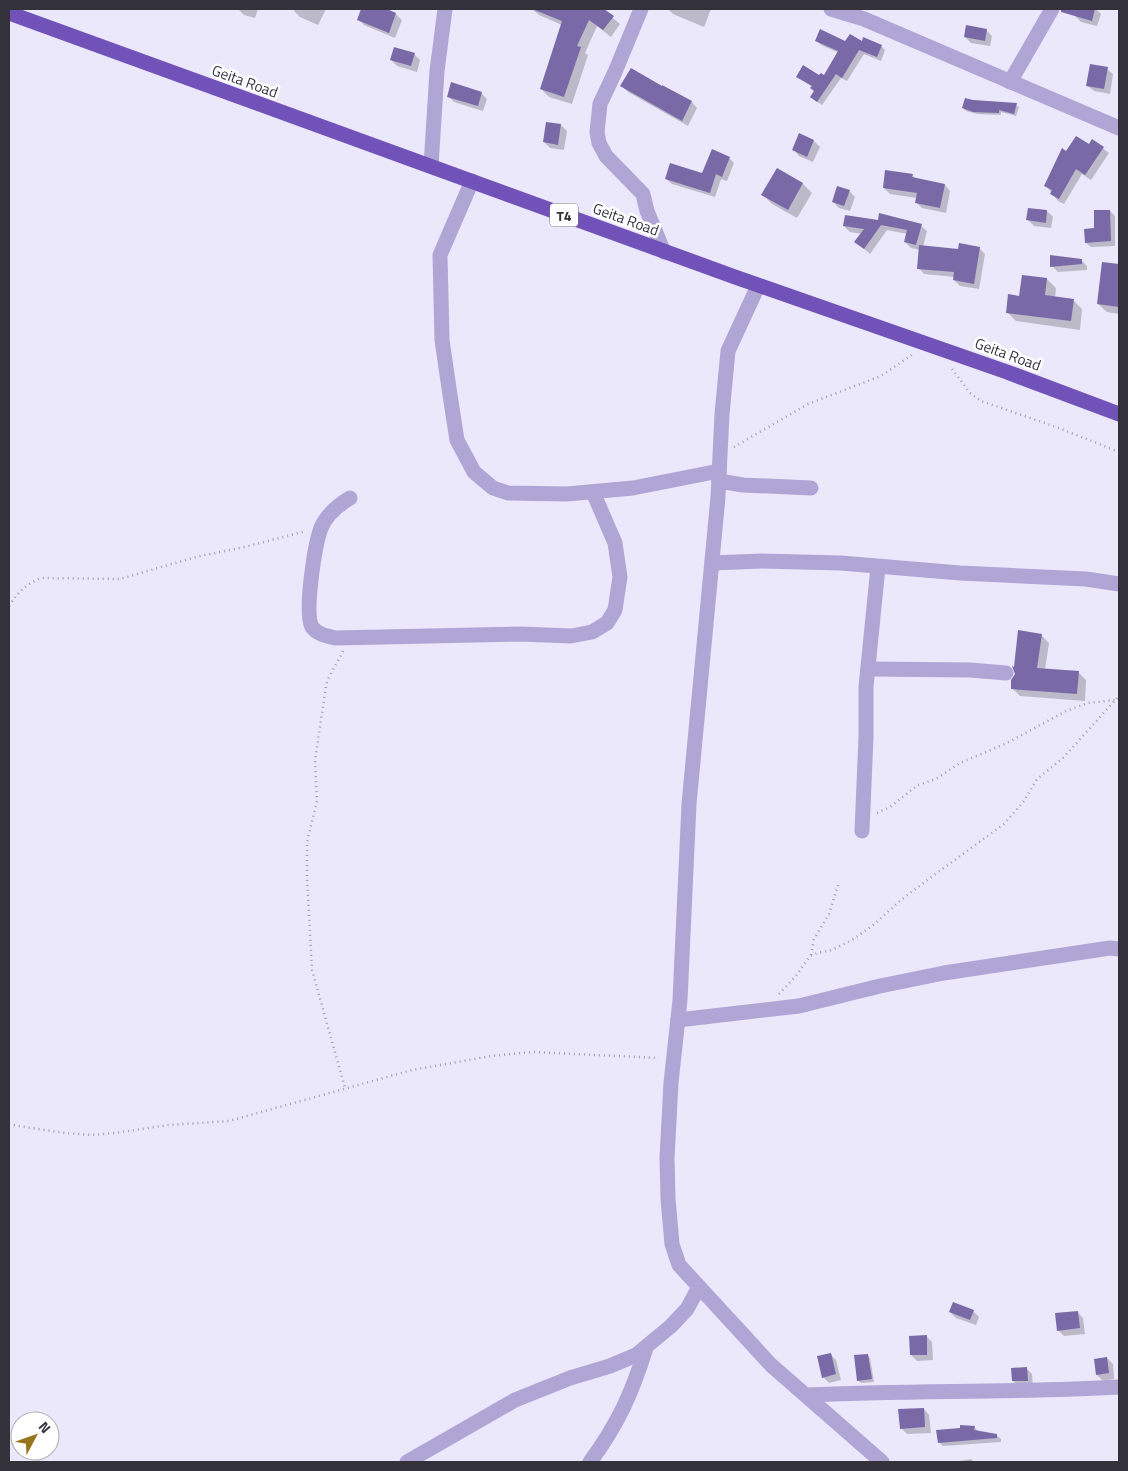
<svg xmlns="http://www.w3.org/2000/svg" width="1128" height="1471" font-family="'Titillium Web',sans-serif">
  <rect width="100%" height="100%" fill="#ebe8fc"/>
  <g fill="#0003">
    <polygon points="238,9 258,9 255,18 244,15"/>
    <polygon points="295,9 326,9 318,25 300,17 294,11"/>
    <polygon points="362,9 383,9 396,14 402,20 395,38 364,25 358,19"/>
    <polygon points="532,9 561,9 575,14 577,9 602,9 620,24 611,37 597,26 585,53 588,55 572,104 549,97 541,89 562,25 539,15"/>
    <polygon points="668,9 711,9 704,27 673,14"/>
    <polygon points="1077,9 1096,9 1101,14 1097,26 1081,22 1075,16"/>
    <polygon points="986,30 992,36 990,46 971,43 965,37"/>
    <polygon points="817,41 862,43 881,46 885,50 881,61 864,54 847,81 841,78 822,105 816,101 815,91 812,87 798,76 824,77 839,53 821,45"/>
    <polygon points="414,54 420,60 417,72 397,66 391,60"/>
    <polygon points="1107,69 1113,74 1110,94 1094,91 1088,86"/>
    <polygon points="622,86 663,86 692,102 697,108 688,126 628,92"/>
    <polygon points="481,93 487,99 483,111 454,102 448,96"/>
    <polygon points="972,101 1016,105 1019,107 1016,116 1001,112 1001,115 977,114 966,111 963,108"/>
    <polygon points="561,125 567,131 564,150 550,148 544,142"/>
    <polygon points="800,135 814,141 820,147 813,162 799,156 794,150"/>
    <polygon points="1093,141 1109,153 1091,180 1082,174 1064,204 1058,201 1046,186 1066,153 1089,146"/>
    <polygon points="729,158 734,163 727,181 721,179 715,197 672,184 666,179 703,174"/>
    <polygon points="777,169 803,184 812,193 797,218 772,204 763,195"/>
    <polygon points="912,175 916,179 945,185 950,191 946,213 922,208 916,202 917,198 890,194 884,188"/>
    <polygon points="849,191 855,197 850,211 839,208 833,202"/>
    <polygon points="1047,211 1053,217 1051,228 1034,226 1028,220"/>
    <polygon points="1110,211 1115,216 1115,246 1091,247 1086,243"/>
    <polygon points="846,217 921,226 927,231 923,247 960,250 979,248 985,254 979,289 960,286 954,280 955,277 924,274 919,268 920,250 911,248 905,242 907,234 887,230 870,254 856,242 862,234 850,232 844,226"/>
    <polygon points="1081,260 1087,266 1087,270 1058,272 1052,266"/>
    <polygon points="1103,263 1119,265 1119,314 1107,312 1098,304"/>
    <polygon points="1047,279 1056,288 1055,298 1073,300 1082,309 1080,330 1016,321 1007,312 1020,297"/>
    <polygon points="1041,635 1049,643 1045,670 1078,672 1086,680 1085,701 1020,696 1012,688"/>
    <polygon points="973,1311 979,1317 976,1325 956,1318 950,1312"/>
    <polygon points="1077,1312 1083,1318 1085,1334 1064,1336 1058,1330"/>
    <polygon points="926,1336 932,1342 933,1360 917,1361 911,1355"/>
    <polygon points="831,1355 836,1360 841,1380 829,1383 823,1377"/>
    <polygon points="867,1355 870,1358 874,1382 861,1383 858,1380"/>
    <polygon points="1107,1358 1113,1364 1114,1379 1103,1381 1097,1375"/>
    <polygon points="1026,1368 1032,1374 1033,1386 1019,1387 1013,1381"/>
    <polygon points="924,1409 929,1415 931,1433 907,1434 901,1428"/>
    <polygon points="974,1427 978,1431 996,1435 1001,1439 1001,1442 943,1446 939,1442"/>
    <polygon points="971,1459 974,1462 953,1462"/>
  </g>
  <g fill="#796aa7">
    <polygon points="361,9 387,9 396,13 389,33 357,20"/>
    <polygon points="532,9 604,9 614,16 603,30 589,20 577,46 581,47 564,97 540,89 562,21"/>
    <polygon points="1061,9 1095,9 1092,21 1061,12"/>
    <polygon points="966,25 987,29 985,41 964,37"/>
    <polygon points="820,29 845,41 850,34 862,41 863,37 882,45 877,57 859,50 842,78 836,74 817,102 810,97 814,91 810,88 812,86 796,77 803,65 819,75 821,73 824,75 838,51 815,41"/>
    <polygon points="394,47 415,53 411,66 390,60"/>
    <polygon points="1090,64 1108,67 1104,89 1086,86"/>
    <polygon points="631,68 662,86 662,85 692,101 682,121 620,86"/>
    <polygon points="451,82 482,92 478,106 447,97"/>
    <polygon points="965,98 973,100 1017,103 1014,114 999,110 999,113 973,112 962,108"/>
    <polygon points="546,122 561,124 558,145 543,142"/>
    <polygon points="799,133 814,140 807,157 792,150"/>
    <polygon points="1076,136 1089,144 1092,139 1104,147 1085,175 1076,169 1059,199 1050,194 1052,190 1044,186 1062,148 1066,151"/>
    <polygon points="712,149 730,157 722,177 716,174 710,193 665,179 670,163 702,173"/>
    <polygon points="777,168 803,183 788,210 761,195"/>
    <polygon points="885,170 913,174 912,177 945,184 940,208 915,203 917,193 883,188"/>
    <polygon points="837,186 850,190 844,206 832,202"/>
    <polygon points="1028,208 1047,210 1046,223 1026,220"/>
    <polygon points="1094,210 1110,210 1111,241 1085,243 1084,229 1094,228"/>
    <polygon points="879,213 922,224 916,245 904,242 907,230 881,225 864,249 854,242 864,229 843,226 845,215 878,220"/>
    <polygon points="959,243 980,247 974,284 953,280 954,272 917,269 919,245 958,249"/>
    <polygon points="1050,255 1082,259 1082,264 1050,267"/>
    <polygon points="1102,262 1119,264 1119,307 1097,304"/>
    <polygon points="1022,275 1047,278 1045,295 1074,299 1071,321 1006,313 1008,294 1019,296"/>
    <polygon points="1018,630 1042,634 1037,668 1079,671 1077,694 1011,689 1011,680 1015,674 1012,666 1014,667"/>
    <polygon points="953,1302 974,1310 970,1320 949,1312"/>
    <polygon points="1078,1311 1080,1328 1057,1331 1055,1313"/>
    <polygon points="927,1335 927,1355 910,1355 909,1336"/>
    <polygon points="831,1353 836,1374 822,1378 817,1356"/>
    <polygon points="868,1354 872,1379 857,1381 854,1355"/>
    <polygon points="1107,1357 1109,1373 1096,1375 1094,1359"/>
    <polygon points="1027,1367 1028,1381 1012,1381 1011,1368"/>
    <polygon points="924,1408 925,1427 900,1429 898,1409"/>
    <polygon points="960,1425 975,1426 974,1430 997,1434 997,1438 938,1443 936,1430 960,1428"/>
  </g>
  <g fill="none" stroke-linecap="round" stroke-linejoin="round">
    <g stroke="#a09dad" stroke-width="2.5" stroke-dasharray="1 4" stroke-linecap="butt">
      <polyline points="952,369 970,393 981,401 1059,428 1119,452"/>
      <polyline points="734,447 808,404 881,376 913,354"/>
      <path d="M9 606C18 592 25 585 41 578L120 579 196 557 245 547 306 531"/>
      <path d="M343 651C338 663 329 673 326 686L315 761 317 801 307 842V877L312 970 345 1088"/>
      <polyline points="877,813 890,807 918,785 936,779 960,763 1007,743 1066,711 1088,703 1115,700"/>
      <polyline points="811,955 814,939 829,914 838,885"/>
      <polyline points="779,994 796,976 810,956 818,953 832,950 852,940 872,926 901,900 930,878 1004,824 1024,801 1037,779 1063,758 1119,696"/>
      <polyline points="9,1124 18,1126 65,1133 92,1135 115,1133 168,1125 229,1121 412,1070 491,1056 533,1052 659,1058"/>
    </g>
    <g stroke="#b0a6d6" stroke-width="15">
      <polyline points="641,9 615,72 600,104 597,132 599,143 606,156 643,194 647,211 664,252"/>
      <polyline points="831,9 864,19 1119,128"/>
      <polyline points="1010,82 1052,9"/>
      <polyline points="431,166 437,71 445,9"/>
      <polyline points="472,181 440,255 442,340 450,395 457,440 474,472 493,488 508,493 567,494 633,488 719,471"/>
      <polyline points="758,286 728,351 722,414 718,497 689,804 680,1000 671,1083 667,1158 668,1199 672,1244 679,1265 771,1365 882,1462"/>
      <polyline points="719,481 743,485 811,488"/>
      <path d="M350 498C338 505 327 514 321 528 315 544 304 612 312 627 318 635 327 636 336 638L520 634 571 636 592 632 607 623 615 610 620 577 615 543 593 492"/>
      <polyline points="712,563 762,561 841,563 960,573 1086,579 1119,584"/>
      <polyline points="868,669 970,670 1006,673"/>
      <polyline points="862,831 866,737 866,687 878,567"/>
      <polyline points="678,1020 799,1006 880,986 944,973 1110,948 1119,949"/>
      <path d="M807 1395C911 1390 1015 1393 1119 1387"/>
      <polyline points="407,1462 515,1400 570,1378 610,1366 636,1355 671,1326 687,1309 699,1287"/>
      <path d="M590 1462C618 1424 632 1393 646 1348"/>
    </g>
    <polyline stroke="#7152b8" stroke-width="15" points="9,13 735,277 1007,372 1119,414"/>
  </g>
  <g text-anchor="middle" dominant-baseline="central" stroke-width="5" stroke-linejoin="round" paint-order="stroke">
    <rect fill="#fff" stroke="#707076" stroke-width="1" x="550" y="203.5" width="28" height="23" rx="4"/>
    <g font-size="14" font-weight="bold" fill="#33323b">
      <text x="564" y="215">T4</text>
    </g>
    <g font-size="15" fill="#33323b" stroke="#fff">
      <text transform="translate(245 81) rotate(20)">Geita Road</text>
      <text transform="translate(626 219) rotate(20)">Geita Road</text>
      <text transform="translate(1008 354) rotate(20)">Geita Road</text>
    </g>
  </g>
  <rect width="1128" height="1471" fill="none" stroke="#33323b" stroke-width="20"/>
  <g transform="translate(35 1436) rotate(49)"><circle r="24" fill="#ffffff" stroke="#adadb1"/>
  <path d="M0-4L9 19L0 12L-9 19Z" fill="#97741e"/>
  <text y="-8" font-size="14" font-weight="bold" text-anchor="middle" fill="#33323b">N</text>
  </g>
</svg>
